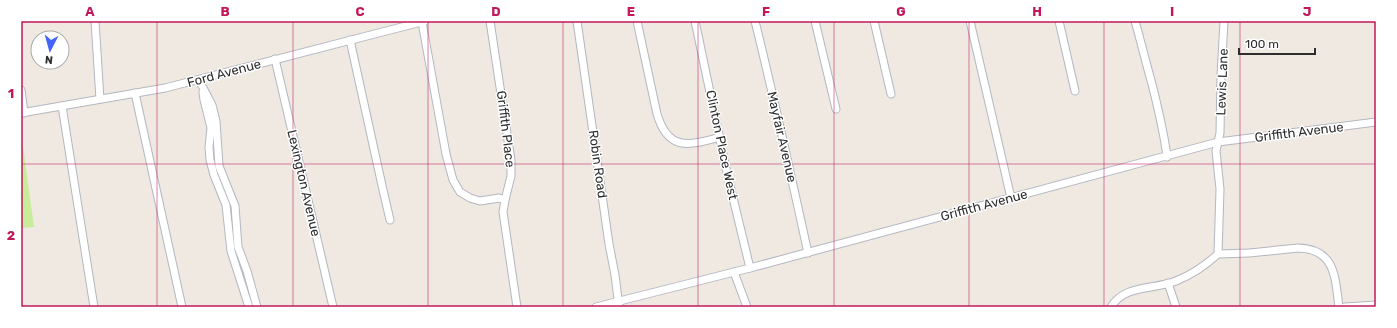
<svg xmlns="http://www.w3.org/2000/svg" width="1397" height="328" font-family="Rubik,sans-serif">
  <rect width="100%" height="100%" fill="#efe9e1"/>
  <polygon fill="#c9ec9a" points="21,132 34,227 21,228"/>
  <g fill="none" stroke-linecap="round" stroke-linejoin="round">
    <defs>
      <g id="minor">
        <polyline points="95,21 100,99"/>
        <polyline points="490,21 511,160 511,176 505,200 503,212 517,307"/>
        <polyline points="577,21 609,244 615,275 619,307"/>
        <path d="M637 21 657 114C668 151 688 146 720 137"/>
        <polyline points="695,21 727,173 750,268"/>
        <path d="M755 21C774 98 791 175 808 253"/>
        <polyline points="815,21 836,109"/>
        <polyline points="874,21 891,94"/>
        <polyline points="970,21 1011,198"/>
        <polyline points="1059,21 1075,91"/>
        <path d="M1135 21C1141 42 1146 63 1152 84 1158 108 1164 132 1167 157"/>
        <polyline points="422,22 446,154 453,180 460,192 470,198 480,201 499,198 505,200"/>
        <polyline points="350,40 383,190 390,220"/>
        <polyline points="275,59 333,307"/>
        <polyline points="199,80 212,105 216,121 219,166 235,206 238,247 247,271 257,307"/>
        <polyline points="21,90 24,113"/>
        <polyline points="203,92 204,100 211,128 209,147 210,160 214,175 226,205 231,251 249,307"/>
        <polyline points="135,93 182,307"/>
        <polyline points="62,106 94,307"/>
        <polyline points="21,113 165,88 425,21"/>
        <path d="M1218 254 1249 253 1298 248C1336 249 1335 278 1339 307"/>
        <polyline points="734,272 747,307"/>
        <polyline points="1168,283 1176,307"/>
        <polyline points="596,307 750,268 1218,142 1376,122"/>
        <path d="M1111 307C1125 284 1154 290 1176 281 1191 275 1206 265 1218 254L1220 189 1216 151 1220 133 1221 75 1224 21"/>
        <polyline points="1345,307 1376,305"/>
      </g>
    </defs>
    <use href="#minor" stroke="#b4b7c1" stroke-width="9"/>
    <use href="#minor" stroke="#fff" stroke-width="7"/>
  </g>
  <path fill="none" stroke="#c2185b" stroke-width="1" stroke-opacity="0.55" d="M157 21V307M293 21V307M428 21V307M563 21V307M698 21V307M834 21V307M969 21V307M1104 21V307M1240 21V307M21 164H1376"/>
  <g text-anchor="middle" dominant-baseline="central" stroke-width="3" stroke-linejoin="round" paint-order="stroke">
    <g font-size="13" fill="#2e2e2e" stroke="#fff">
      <text transform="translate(224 73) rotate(-15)">Ford Avenue</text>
      <text transform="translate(1222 82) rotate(-88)">Lewis Lane</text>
      <text transform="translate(506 129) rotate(83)">Griffith Place</text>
      <text transform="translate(1299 132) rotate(-7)">Griffith Avenue</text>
      <text transform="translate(782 137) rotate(77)">Mayfair Avenue</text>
      <text transform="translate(722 145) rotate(78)">Clinton Place West</text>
      <text transform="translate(598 164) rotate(82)">Robin Road</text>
      <text transform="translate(304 183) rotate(77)">Lexington Avenue</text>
      <text transform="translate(984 205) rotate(-15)">Griffith Avenue</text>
    </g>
  </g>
  <rect width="1397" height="328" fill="none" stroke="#ffffff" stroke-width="44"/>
  <g transform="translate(50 50) rotate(186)"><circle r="19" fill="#ffffff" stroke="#ababab"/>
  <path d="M0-3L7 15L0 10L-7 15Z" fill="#4264fb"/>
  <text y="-6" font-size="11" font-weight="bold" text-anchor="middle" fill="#2e2e2e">N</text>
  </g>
  <path d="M1239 48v6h76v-6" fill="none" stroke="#2e2e2e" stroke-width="2"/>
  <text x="1245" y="48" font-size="12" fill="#2e2e2e" stroke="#ffffff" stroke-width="3" paint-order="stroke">100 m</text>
  <rect x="22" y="22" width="1353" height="284" fill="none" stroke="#c2185b" stroke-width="1.5"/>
  <g font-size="13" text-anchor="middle" font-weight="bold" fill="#c2185b">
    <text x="90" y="16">A</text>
    <text x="225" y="16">B</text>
    <text x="360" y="16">C</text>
    <text x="496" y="16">D</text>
    <text x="631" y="16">E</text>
    <text x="766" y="16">F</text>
    <text x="901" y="16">G</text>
    <text x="1037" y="16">H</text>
    <text x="1172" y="16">I</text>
    <text x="1307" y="16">J</text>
    <text x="11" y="98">1</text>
    <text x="11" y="240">2</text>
  </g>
</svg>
